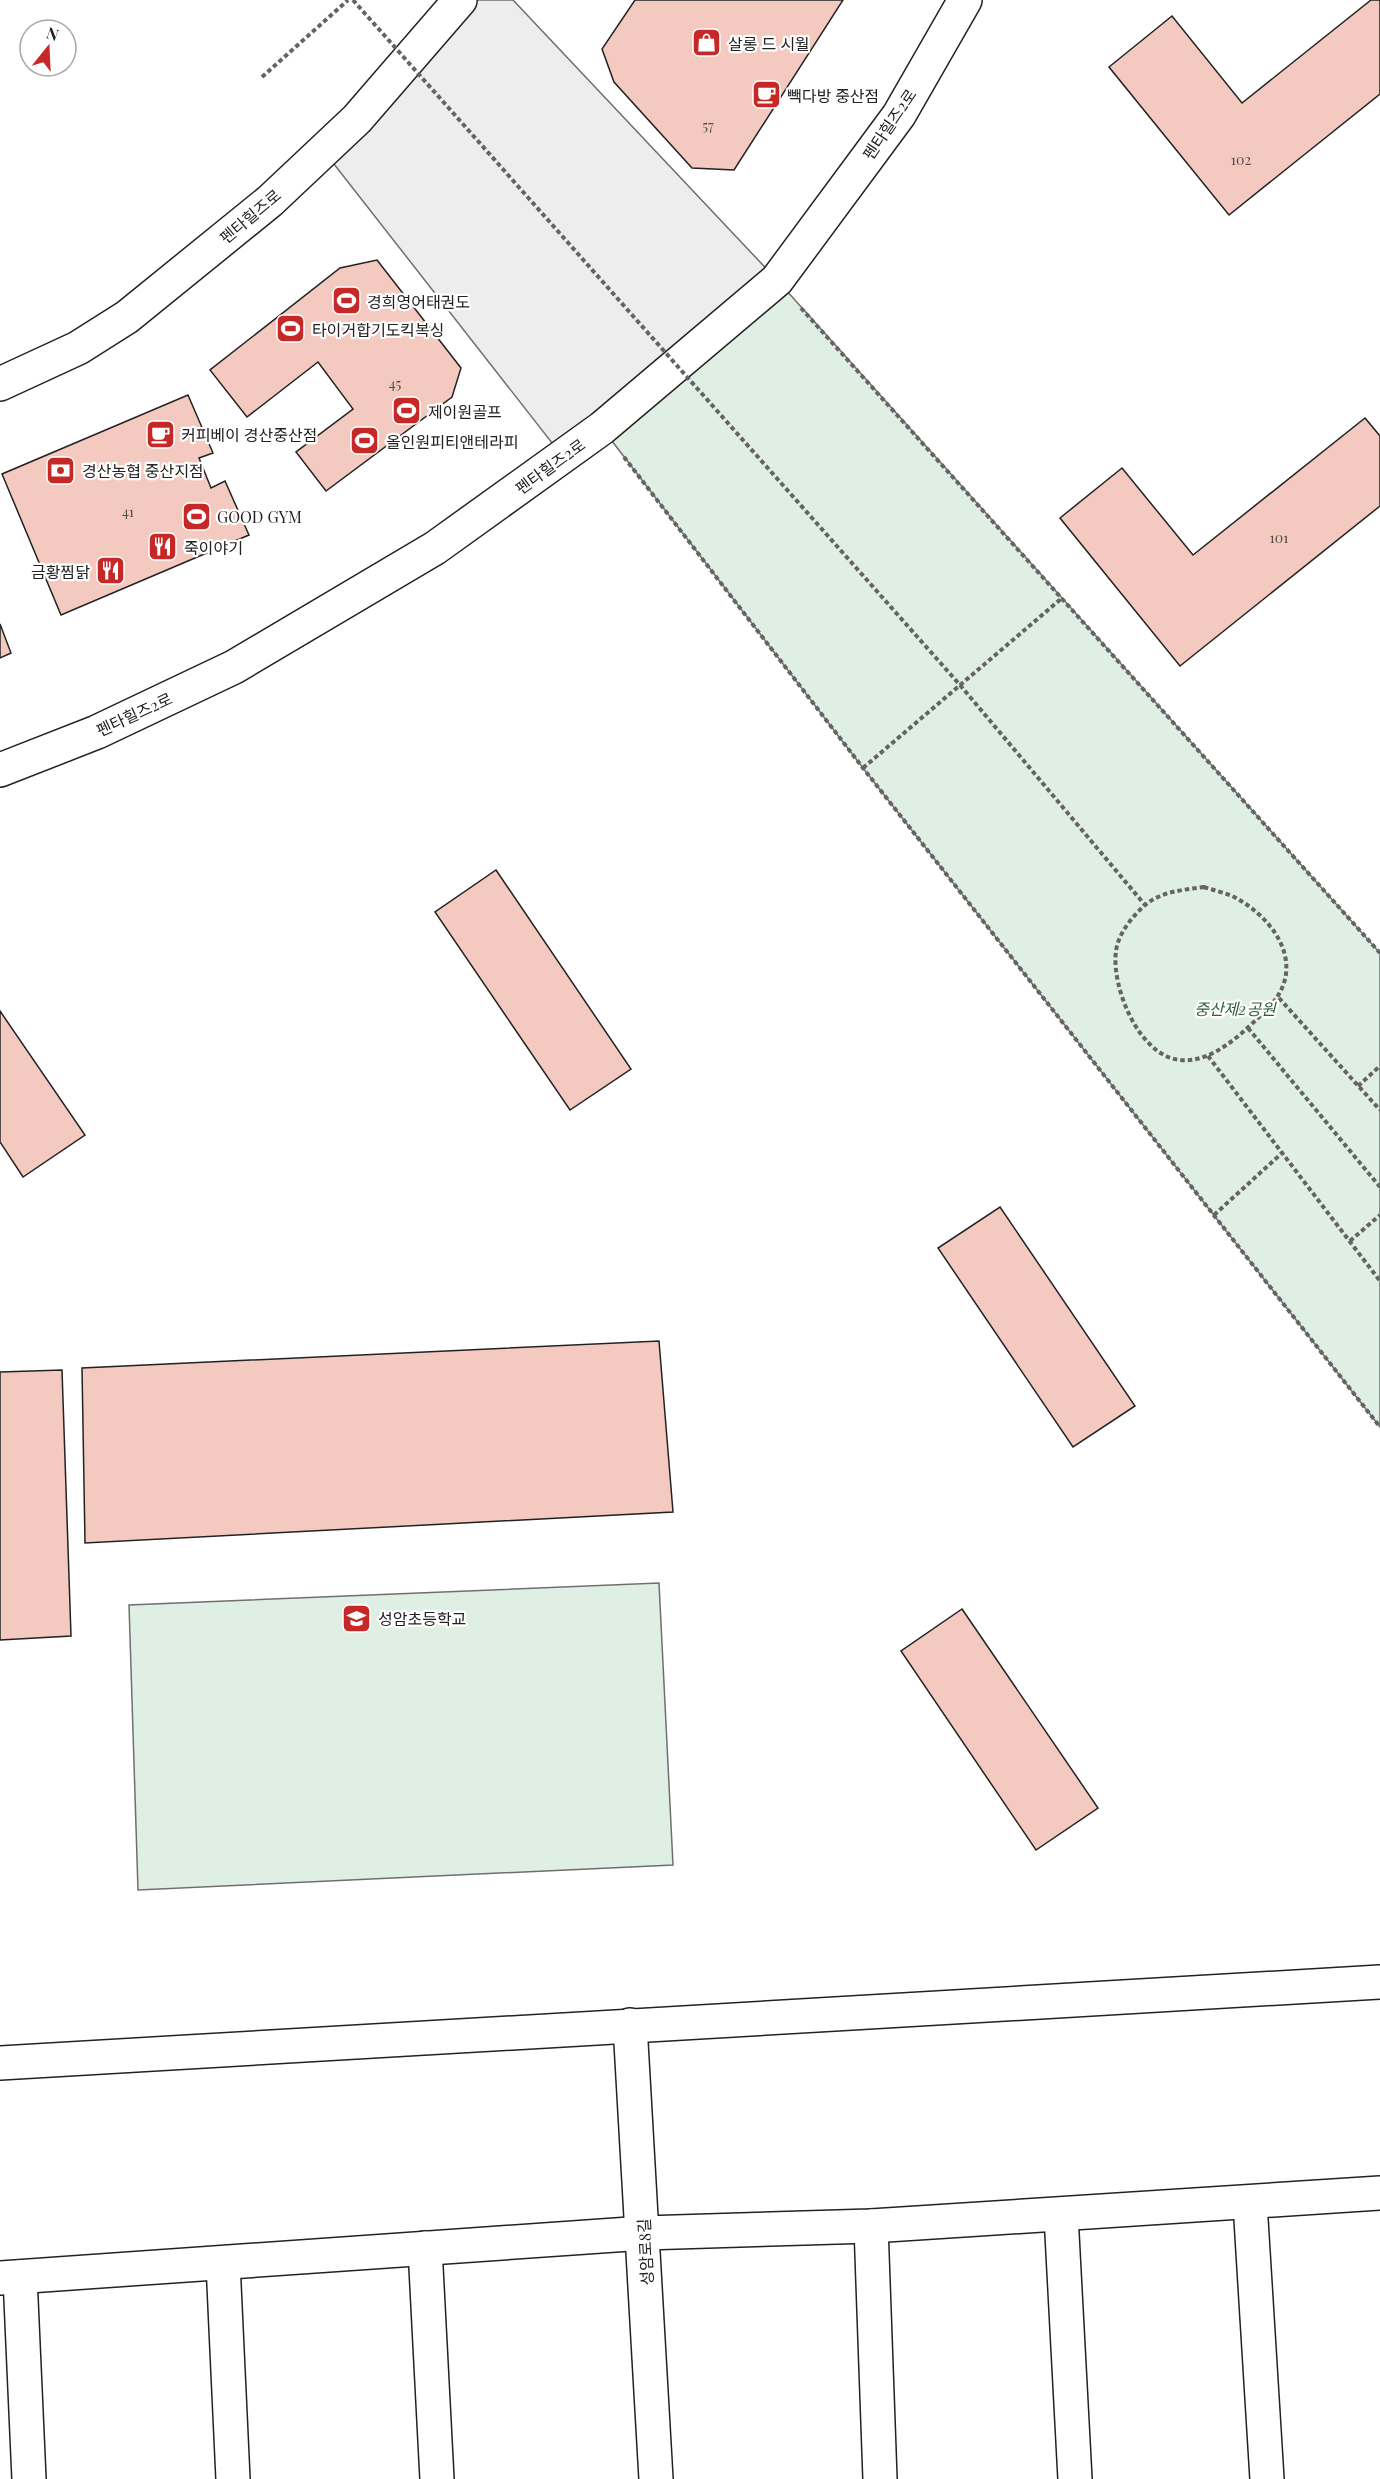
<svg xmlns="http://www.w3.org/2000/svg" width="1380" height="2479" font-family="'Playfair Display','Noto Sans KR',serif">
  <rect width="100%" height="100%" fill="#fff"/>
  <g fill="#e0efe3" stroke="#6f6f6f" stroke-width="1.5">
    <polygon points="777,280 1380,953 1380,1427 863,768 602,428"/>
    <polygon points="659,1583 673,1865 138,1890 129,1605"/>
  </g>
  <polygon fill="#ededed" stroke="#6f6f6f" stroke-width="1.5" points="459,0 513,0 777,280 563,457 323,150"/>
  <g fill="#f3c9c0" stroke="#222" stroke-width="1.5">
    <polygon points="635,0 843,0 734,170 692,168 614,82 602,49"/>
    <polygon points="1371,0 1380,0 1380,94 1229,215 1109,67 1172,16 1242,103"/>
    <polygon points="377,260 461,368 452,397 326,491 296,452 353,409 318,362 247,417 210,370 340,268"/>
    <polygon points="188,395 213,453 199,458 211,488 225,481 249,535 61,615 2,474"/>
    <polygon points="1365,418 1380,436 1380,506 1180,666 1060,518 1122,468 1193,555"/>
    <polygon points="0,624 11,653 0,658"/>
    <polygon points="496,870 631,1069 570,1110 435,912"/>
    <polygon points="0,1011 85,1135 23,1177 0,1142"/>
    <polygon points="1000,1207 1135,1406 1073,1447 938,1248"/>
    <polygon points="659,1341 673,1512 85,1543 82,1368"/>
    <polygon points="62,1370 71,1636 0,1640 0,1372"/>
    <polygon points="962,1609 1098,1808 1036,1850 901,1651"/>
  </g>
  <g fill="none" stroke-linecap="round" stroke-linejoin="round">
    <defs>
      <g id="minor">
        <polyline points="0,770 97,732 234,667 435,548 602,428 777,280 899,115 965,0"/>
        <polyline points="630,2025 656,2479"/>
        <polyline points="0,2063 1380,1982"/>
        <polyline points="1250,2203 1267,2479"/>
        <polyline points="1061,2215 1075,2479"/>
        <polyline points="871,2226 880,2479"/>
        <polyline points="425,2248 437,2479"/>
        <polyline points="223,2263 233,2479"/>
        <polyline points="20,2277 29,2479"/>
        <polyline points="0,2278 644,2233 871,2226 1380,2193"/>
      </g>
      <polyline id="major" points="0,384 78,348 127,317 270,201 357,119 460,0"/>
    </defs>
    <use href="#minor" stroke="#222" stroke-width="36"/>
    <use href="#major" stroke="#222" stroke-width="36"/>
    <g stroke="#646464" stroke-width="4" stroke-dasharray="4.5 3" stroke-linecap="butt">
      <polyline points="262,77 348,0"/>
      <polyline points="801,308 1380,953"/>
      <polyline points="624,457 863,768 1380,1427"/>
      <polyline points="960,685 1145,905"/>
      <polyline points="863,768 1062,598"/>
      <path d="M1204 887C1215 891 1228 893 1238 899 1279 923 1307 970 1267 1009 1246 1030 1213 1064 1180 1060 1139 1056 1111 987 1116 951 1118 934 1132 917 1144 906 1161 891 1183 890 1204 887Z"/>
      <polyline points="1279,998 1380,1110"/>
      <polyline points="1248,1028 1380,1187"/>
      <polyline points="1208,1056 1380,1281"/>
      <polyline points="1358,1086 1380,1066"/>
      <polyline points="1214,1215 1282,1153"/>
      <polyline points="1350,1241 1380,1215"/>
    </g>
    <use href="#minor" stroke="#fff" stroke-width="33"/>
    <use href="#major" stroke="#fff" stroke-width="33"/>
    <polyline stroke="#646464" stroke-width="4" stroke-dasharray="4.5 3" stroke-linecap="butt" points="353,0 960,685"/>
  </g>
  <defs>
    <symbol id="shop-square" viewBox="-11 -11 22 22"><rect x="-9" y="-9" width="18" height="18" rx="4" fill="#c62828" stroke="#fff"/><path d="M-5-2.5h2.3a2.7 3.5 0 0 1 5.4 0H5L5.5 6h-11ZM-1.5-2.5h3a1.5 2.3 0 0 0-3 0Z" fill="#fff"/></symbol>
    <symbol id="cafe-square" viewBox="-11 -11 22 22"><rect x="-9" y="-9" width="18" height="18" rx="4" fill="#c62828" stroke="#fff"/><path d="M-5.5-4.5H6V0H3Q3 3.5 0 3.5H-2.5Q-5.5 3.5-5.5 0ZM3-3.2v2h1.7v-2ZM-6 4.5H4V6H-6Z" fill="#fff"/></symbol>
    <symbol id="stadium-square" viewBox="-11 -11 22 22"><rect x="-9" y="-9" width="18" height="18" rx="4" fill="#c62828" stroke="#fff"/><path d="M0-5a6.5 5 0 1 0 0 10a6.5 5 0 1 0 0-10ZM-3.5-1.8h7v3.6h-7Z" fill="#fff"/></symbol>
    <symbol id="bank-square" viewBox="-11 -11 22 22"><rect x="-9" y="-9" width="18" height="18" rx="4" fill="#c62828" stroke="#fff"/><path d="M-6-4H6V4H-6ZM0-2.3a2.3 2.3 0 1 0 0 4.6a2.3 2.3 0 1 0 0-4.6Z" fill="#fff"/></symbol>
    <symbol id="restaurant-square" viewBox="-11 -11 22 22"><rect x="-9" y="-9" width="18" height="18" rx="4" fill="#c62828" stroke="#fff"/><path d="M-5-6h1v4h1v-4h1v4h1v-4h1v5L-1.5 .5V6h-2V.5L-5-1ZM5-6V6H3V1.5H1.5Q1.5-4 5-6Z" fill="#fff"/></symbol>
    <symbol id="school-square" viewBox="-11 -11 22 22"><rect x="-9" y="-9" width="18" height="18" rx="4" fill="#c62828" stroke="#fff"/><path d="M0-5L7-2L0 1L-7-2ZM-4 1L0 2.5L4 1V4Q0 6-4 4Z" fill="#fff"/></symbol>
  </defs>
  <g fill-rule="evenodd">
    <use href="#shop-square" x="690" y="26" width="33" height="33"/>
    <use href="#cafe-square" x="750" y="78" width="33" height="33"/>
    <use href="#stadium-square" x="330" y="284" width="33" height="33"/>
    <use href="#stadium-square" x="274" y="312" width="33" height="33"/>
    <use href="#stadium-square" x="390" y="394" width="33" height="33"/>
    <use href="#cafe-square" x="144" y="418" width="33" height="33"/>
    <use href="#stadium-square" x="348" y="424" width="33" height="33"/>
    <use href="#bank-square" x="44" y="454" width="33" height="33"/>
    <use href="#stadium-square" x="180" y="500" width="33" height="33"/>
    <use href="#restaurant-square" x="146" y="530" width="33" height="33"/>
    <use href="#restaurant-square" x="94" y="554" width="33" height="33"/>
    <use href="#school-square" x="340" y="1602" width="33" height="33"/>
  </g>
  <g text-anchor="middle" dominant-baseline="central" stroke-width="4.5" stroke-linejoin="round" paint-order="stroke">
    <g font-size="14" fill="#564c4a">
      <text x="708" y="125">57</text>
      <text x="1241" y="159">102</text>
      <text x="395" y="383">45</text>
      <text x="128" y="511">41</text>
      <text x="1279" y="537">101</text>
    </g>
    <g font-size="16" fill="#222" stroke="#fff" text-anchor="start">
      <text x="728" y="43">살롱 드 시월</text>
      <text x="787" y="95">빽다방 중산점</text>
      <text x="367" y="301">경희영어태권도</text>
      <text x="312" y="329">타이거합기도킥복싱</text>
      <text x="428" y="411">제이원골프</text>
      <text x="181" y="434">커피베이 경산중산점</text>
      <text x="386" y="441">올인원피티앤테라피</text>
      <text x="82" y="470">경산농협 중산지점</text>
      <text x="217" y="516">GOOD GYM</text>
      <text x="184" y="547">죽이야기</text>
      <text x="90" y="571" text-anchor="end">금황찜닭</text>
      <text x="378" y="1618">성암초등학교</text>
    </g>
    <g font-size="16" fill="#222" stroke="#fff">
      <text transform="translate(889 124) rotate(-56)">펜타힐즈2로</text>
      <text transform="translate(250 216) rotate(-40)">펜타힐즈로</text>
      <text transform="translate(550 466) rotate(-36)">펜타힐즈2로</text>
      <text transform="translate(134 714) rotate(-25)">펜타힐즈2로</text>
      <text transform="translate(645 2252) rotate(-93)">성암로8길</text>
    </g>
    <g font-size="16" font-style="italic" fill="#2f5e38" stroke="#fff">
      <text x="1235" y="1008">중산제2공원</text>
    </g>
  </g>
  <g transform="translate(48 48) rotate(18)"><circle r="28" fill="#ffffff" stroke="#a7a7a7" stroke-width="1.5"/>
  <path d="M0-4.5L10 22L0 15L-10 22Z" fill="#c62828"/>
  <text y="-9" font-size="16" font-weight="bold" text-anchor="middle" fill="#222222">N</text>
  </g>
</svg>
